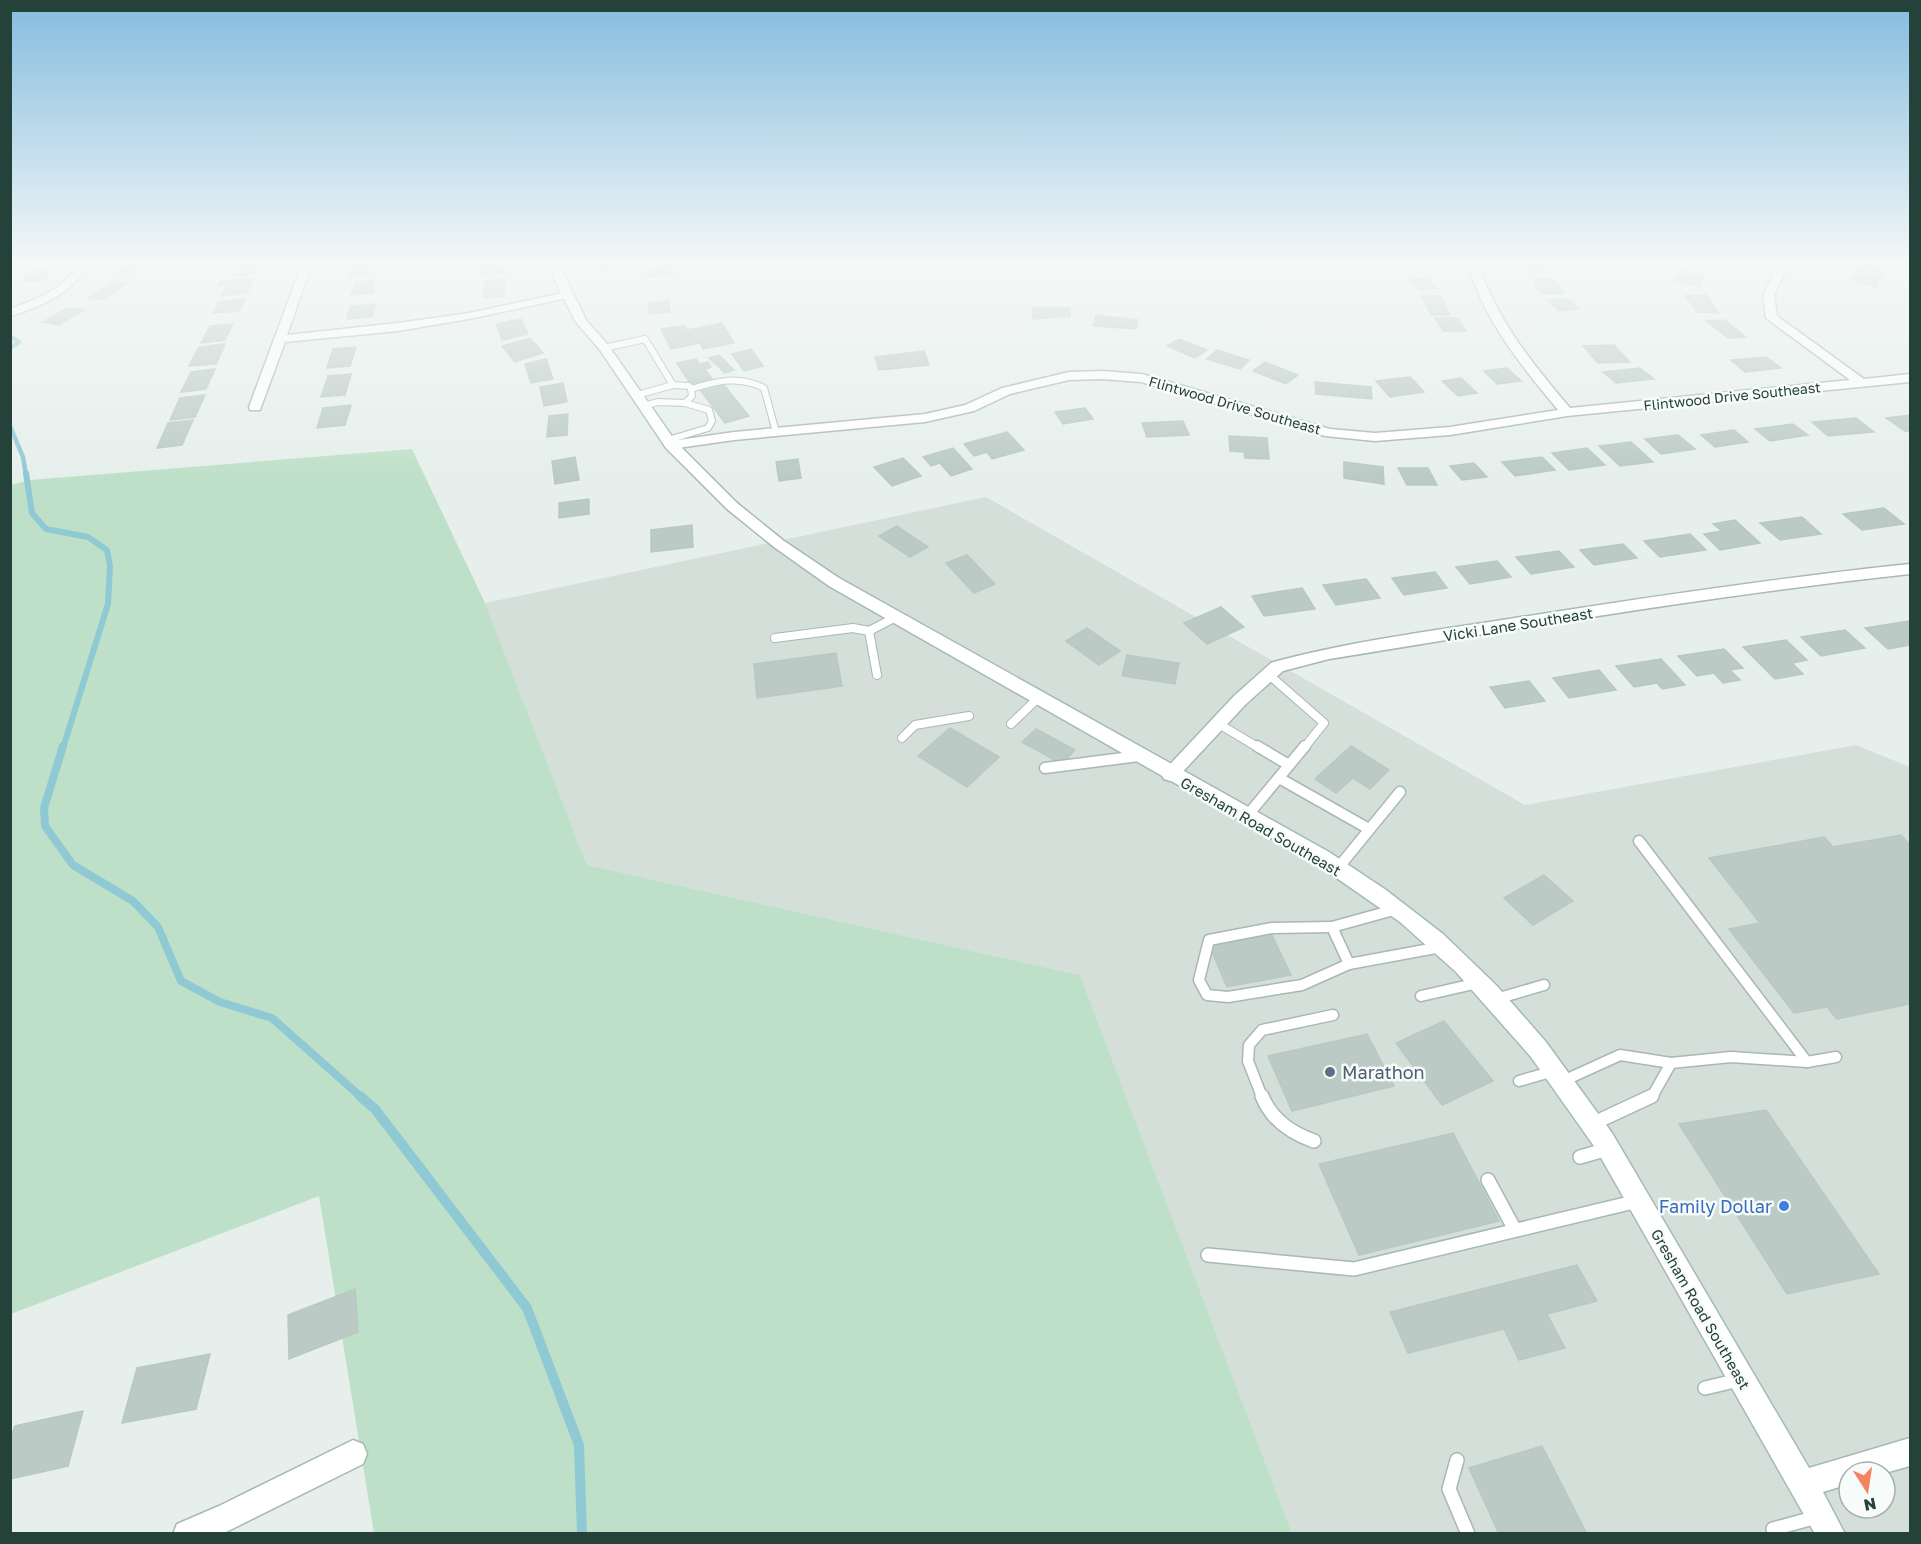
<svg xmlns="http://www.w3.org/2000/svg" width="1921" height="1544" font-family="'Golos Text',sans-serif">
  <rect width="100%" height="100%" fill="#e6efeb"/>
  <path fill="#d4dfda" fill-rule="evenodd" d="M986 497 1525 805 1856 745 1910 767V1533H1292L1080 975 587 865 485 603ZM1849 1472H1885V1508H1849Z"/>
  <polygon fill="#bfe0c8" points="412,449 485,603 587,865 1080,975 1292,1533 374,1533 319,1196 11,1314 11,485 30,480"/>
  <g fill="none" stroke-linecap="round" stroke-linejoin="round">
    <g stroke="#8ec9d4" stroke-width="4.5">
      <polyline points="10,336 19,342 10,348"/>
      <polyline points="10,426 23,457 26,475"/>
    </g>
    <polyline stroke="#8ec9d4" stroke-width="6" points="26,473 32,513 46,529 88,537 107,550 110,566 108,604 63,748"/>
    <polyline stroke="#8ec9d4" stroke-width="8" points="63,746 44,808 45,826 73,865 133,901 158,927 181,981 220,1002 272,1018 361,1097"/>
    <polyline stroke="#8ec9d4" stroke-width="10" points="360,1096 375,1109 527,1308 579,1445 582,1534"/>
  </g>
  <g fill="#bbcac4" stroke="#b8c9c2" stroke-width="1.5">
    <polygon points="145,261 138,272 117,274 125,262"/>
    <polygon points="240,261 260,261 254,274 233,276"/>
    <polygon points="482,261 505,261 503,272 480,274"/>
    <polygon points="598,261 624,261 624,264 615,265 616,269 599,271"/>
    <polygon points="673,261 673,275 647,277 648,270 658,269 659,262"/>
    <polygon points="1406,261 1424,261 1427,269 1409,268"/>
    <polygon points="1519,261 1541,261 1548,270 1526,270"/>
    <polygon points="374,262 370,275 350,277 355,264"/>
    <polygon points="1860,263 1884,268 1876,287 1852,281"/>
    <polygon points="53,268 44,280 22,282 31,270"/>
    <polygon points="1678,269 1703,274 1700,286 1675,281"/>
    <polygon points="254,278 247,293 221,296 226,285 218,286 220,281"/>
    <polygon points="1427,278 1437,288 1420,290 1409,280"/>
    <polygon points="506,279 504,296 483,298 485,281"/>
    <polygon points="1533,279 1553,279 1565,294 1541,294 1535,286 1539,286"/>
    <polygon points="375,280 372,293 351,295 356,282"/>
    <polygon points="110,282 128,282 106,299 89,298"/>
    <polygon points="1685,295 1706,295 1719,313 1697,312"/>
    <polygon points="1422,296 1441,296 1450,315 1431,315"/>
    <polygon points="245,299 239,311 213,313 219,302"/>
    <polygon points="1568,299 1579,309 1559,311 1548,300"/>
    <polygon points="669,301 670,312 649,314 649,303"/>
    <polygon points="376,304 372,317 347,319 350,306"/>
    <polygon points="67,308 84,310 59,325 43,322"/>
    <polygon points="1032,308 1070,308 1070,316 1033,319"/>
    <polygon points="1096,315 1138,320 1136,329 1093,326"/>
    <polygon points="1435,318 1458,318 1466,331 1443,331"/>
    <polygon points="521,319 528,334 502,340 496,324"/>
    <polygon points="1725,320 1746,337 1728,338 1706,321"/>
    <polygon points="722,323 734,343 703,349 700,343 671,349 661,329 685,325 687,330"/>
    <polygon points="233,324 225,340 201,343 210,326"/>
    <polygon points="530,338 543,353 515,362 502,346"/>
    <polygon points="1179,339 1207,350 1195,358 1167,346"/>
    <polygon points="225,344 216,364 189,366 199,347"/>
    <polygon points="1614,345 1630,362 1598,363 1583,346"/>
    <polygon points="356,347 350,366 327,368 333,349"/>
    <polygon points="751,349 763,366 744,371 732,354"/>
    <polygon points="1217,350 1249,360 1240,369 1207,359"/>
    <polygon points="924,351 929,365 879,370 875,357"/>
    <polygon points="719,355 734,370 725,373 709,358"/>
    <polygon points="1766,357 1781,368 1745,372 1731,360"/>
    <polygon points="546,359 553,379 531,383 525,364"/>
    <polygon points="696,359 699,364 708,362 711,367 705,369 712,379 691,385 677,363"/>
    <polygon points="1265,362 1298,375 1286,384 1253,371"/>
    <polygon points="1507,368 1521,381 1497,384 1484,371"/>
    <polygon points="1640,368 1654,379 1616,383 1603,372"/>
    <polygon points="215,369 206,389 181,392 191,372"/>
    <polygon points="351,374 345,395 321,397 328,376"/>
    <polygon points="1410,377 1424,392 1390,397 1376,381"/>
    <polygon points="1461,378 1477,393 1458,396 1442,381"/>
    <polygon points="1315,382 1371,387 1372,399 1316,394"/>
    <polygon points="563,383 567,402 544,406 540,387"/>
    <polygon points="724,385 749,416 725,423 701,391"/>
    <polygon points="205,395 195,417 170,420 180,398"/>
    <polygon points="351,405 345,425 317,428 323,408"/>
    <polygon points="1085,408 1093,419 1063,424 1055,412"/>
    <polygon points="568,414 567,435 547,437 549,416"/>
    <polygon points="1910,415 1910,431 1905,431 1886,418"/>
    <polygon points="1856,418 1874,432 1828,436 1812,422"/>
    <polygon points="193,420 182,445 157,448 168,423"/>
    <polygon points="1183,421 1189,435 1147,437 1142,423"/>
    <polygon points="1793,424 1808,435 1770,441 1755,429"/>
    <polygon points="1734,430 1748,442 1715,447 1701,435"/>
    <polygon points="1007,432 1024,450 992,459 987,452 974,456 964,444"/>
    <polygon points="1678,435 1695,449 1661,454 1645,439"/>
    <polygon points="1229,436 1267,438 1269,459 1245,458 1244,452 1230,451"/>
    <polygon points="1631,442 1653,462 1620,466 1599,446"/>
    <polygon points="953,448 972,469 951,476 940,463 931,466 923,457"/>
    <polygon points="1587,448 1605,465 1569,470 1552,453"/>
    <polygon points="575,457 579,480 555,484 552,461"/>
    <polygon points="1542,457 1555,470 1515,476 1502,462"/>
    <polygon points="903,458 921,476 892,486 874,467"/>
    <polygon points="798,459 801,478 779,481 776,462"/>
    <polygon points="1344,462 1383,467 1384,484 1344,478"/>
    <polygon points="1474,463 1487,477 1462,480 1450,466"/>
    <polygon points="1398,468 1428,468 1437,485 1407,485"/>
    <polygon points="589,499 589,514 559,518 559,503"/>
    <polygon points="1884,508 1904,524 1862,530 1843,514"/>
    <polygon points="1802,517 1821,534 1780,540 1760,523"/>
    <polygon points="1735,520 1760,543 1720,550 1704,534 1722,531 1713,524"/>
    <polygon points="692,525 693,547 651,552 651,530"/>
    <polygon points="897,526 928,547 910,557 879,536"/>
    <polygon points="1690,534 1706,550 1660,557 1644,541"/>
    <polygon points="1623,544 1637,558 1594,565 1580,550"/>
    <polygon points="1559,551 1574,567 1531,574 1516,557"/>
    <polygon points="967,555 995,584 974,593 946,563"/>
    <polygon points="1497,561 1511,577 1470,584 1456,567"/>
    <polygon points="1435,572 1447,588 1404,595 1392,578"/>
    <polygon points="1366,579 1380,598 1336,605 1323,585"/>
    <polygon points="1302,588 1315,609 1264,616 1252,596"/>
    <polygon points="1221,607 1244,627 1207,644 1184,623"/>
    <polygon points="1910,621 1910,645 1888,649 1865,628"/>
    <polygon points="1087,628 1120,651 1099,665 1066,641"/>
    <polygon points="1845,630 1865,648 1821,656 1801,637"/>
    <polygon points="1786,640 1807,660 1792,663 1803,674 1775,679 1743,647"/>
    <polygon points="1724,649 1743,668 1730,670 1740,680 1723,683 1714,673 1697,676 1678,656"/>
    <polygon points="836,653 842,686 757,698 754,664"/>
    <polygon points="1127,655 1179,663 1175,684 1122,676"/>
    <polygon points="1661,659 1685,685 1662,689 1657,683 1634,687 1616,666"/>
    <polygon points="1599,670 1616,690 1569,698 1553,678"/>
    <polygon points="1529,681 1545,701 1505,708 1490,687"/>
    <polygon points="950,728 999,757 967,787 918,756"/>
    <polygon points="1036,729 1075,750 1062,764 1022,742"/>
    <polygon points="1351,746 1389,770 1370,789 1353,778 1336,793 1315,779"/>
    <polygon points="1901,835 1910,845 1910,1004 1837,1019 1827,1007 1794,1013 1729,929 1760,923 1709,858 1824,837 1833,847"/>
    <polygon points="1544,875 1573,901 1533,925 1504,898"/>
    <polygon points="1271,933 1291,975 1227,987 1209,945"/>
    <polygon points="1444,1021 1493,1081 1442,1105 1396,1043"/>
    <polygon points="1367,1034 1394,1086 1292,1111 1268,1056"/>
    <polygon points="1766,1110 1879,1274 1787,1294 1679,1124"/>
    <polygon points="1453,1133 1499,1221 1359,1255 1319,1164"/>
    <polygon points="1577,1265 1597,1301 1547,1314 1565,1348 1519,1360 1504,1329 1408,1353 1390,1312"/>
    <polygon points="355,1289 358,1332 289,1359 288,1315"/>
    <polygon points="210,1354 196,1409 122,1423 137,1368"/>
    <polygon points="83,1411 68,1466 10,1479 10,1440 15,1426"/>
    <polygon points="1542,1446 1587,1534 1499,1534 1469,1468"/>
  </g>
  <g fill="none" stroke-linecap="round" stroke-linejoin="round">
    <defs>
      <g id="lane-far3">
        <polyline points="604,348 645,339 673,385"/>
        <path d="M637 395 673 385 689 386 691 389C717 381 738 375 764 388L776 432"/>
        <polyline points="644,406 658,402 685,403"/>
        <polyline points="668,440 708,428 712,421 709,410 685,403 692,396 691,389"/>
      </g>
      <g id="lane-far2">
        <polyline points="775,638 853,628 869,631"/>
        <polyline points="1268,674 1324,723 1304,748"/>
        <polyline points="877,675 869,631 896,617"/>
        <polyline points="1011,724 1038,698"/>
        <polyline points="1219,724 1259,748"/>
        <polyline points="902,738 915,725 969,716"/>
      </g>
      <g id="lane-far1">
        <polyline points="1257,746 1289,765"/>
        <polyline points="1045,768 1139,756"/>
        <polyline points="1279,778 1369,829"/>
        <polyline points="1247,816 1305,746"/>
        <polyline points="1639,841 1807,1062"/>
        <polyline points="1338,868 1400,792"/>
        <polyline points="1397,909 1332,927 1349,964 1441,947"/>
        <polyline points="1332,927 1272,928 1209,940 1199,980 1207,995 1228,997 1302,985 1349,964"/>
        <polyline points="1421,996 1478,983"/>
        <polyline points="1496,999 1544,985"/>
        <polyline points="1519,1081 1554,1071"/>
        <polyline points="1563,1081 1620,1055 1671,1063 1731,1057 1807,1062 1836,1057"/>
        <polyline points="1262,1097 1248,1061 1249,1045 1262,1030 1333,1015"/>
        <polyline points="1649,1097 1653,1095 1671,1063"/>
      </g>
      <g id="lane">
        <path d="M1262 1096C1271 1119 1291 1133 1314 1141"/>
        <polyline points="1592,1124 1652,1096"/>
        <polyline points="1580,1157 1608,1149"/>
        <polyline points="1488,1180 1515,1230"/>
        <polyline points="1208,1255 1354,1269 1638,1201"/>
        <polyline points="1705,1388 1739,1380"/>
        <polyline points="1457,1460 1449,1489 1468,1534"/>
        <polyline points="1773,1529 1817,1517"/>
      </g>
      <g id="street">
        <path d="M79 261H89C78 291 39 308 10 316V309C35 300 69 287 79 261Z"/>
        <polygon points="303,261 313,261 287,335 398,323 469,313 567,292 573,295 567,298 469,319 398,331 285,342 261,407 260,410 250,410 249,407"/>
        <path d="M1467 261H1477C1496 319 1531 362 1570 408L1850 380 1766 318 1763 295 1780 261H1790L1774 295 1777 316 1864 379 1910 374V382L1567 416 1450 435 1375 441 1325 436 1141 382 1102 379 1069 380 1010 394 974 411 925 422 734 440 671 449 664 445 671 441 734 432 925 414 965 405 1002 388 1069 372 1102 371 1142 374 1330 429 1375 433 1450 427 1558 410C1520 364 1483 319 1467 261Z"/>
        <path d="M1910 564V574C1715 595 1522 628 1329 659L1283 671 1246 704 1176 779 1170 781 1164 779 1161 774 1234 696 1271 663 1277 661C1353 641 1431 631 1509 619 1643 598 1776 578 1910 564Z"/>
        <polygon points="353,1440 363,1444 367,1454 363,1464 222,1534 173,1534 177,1524 219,1506"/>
      </g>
      <polygon id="secondary" points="549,261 559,261 566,279 586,320 608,345 676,442 737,503 784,541 839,578 1329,852 1386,890 1443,934 1497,986 1546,1042 1612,1133 1809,1468 1910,1438 1910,1466 1885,1473 1849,1472 1849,1484 1823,1492 1845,1534 1815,1534 1596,1149 1531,1057 1456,972 1400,922 1315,863 829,586 774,547 727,509 666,448 600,350 575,321 554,279"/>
    </defs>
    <use href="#lane-far3" stroke="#a8b8b2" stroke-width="8"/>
    <use href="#lane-far2" stroke="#a8b8b2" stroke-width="10"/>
    <use href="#lane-far1" stroke="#a8b8b2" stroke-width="13"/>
    <use href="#lane" stroke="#a8b8b2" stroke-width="16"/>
    <use href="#street" stroke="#a8b8b2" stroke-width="3"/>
    <use href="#secondary" stroke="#a4bbb3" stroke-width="3"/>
    <use href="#lane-far3" stroke="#fff" stroke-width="6"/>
    <use href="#lane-far2" stroke="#fff" stroke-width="8"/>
    <use href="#lane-far1" stroke="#fff" stroke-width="10"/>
    <use href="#lane" stroke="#fff" stroke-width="13"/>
    <use href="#street" fill="#fff" fill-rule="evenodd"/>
    <use href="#secondary" fill="#fff" fill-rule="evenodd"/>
  </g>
  <linearGradient id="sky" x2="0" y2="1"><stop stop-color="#84bce0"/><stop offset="0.55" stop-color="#f4f8f6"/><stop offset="1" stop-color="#f4f8f6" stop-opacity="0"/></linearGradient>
  <rect width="1921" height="477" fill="url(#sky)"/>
  <circle fill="#5c6f8a" stroke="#f7fbf9" stroke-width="2" cx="1330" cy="1072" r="6"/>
  <circle fill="#3f7fe0" stroke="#f7fbf9" stroke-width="2" cx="1784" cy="1206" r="6"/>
  <g text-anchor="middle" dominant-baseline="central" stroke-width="5" stroke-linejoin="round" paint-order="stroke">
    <g font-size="14" fill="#24423a" stroke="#f7fbf9">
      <text transform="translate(1732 396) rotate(-6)">Flintwood Drive Southeast</text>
      <text transform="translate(1235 405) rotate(16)">Flintwood Drive Southeast</text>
    </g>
    <g font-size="15" fill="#24423a" stroke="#f7fbf9">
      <text transform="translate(1518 624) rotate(-9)">Vicki Lane Southeast</text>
      <text transform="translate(1261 826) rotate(30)">Gresham Road Southeast</text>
      <text transform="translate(1701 1309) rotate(60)">Gresham Road Southeast</text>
    </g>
    <g font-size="18" fill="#4e5e75" stroke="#f7fbf9" text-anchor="start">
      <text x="1342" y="1072">Marathon</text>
    </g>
    <g font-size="18" fill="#366cbe" stroke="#f7fbf9" text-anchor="end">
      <text x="1772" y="1206">Family Dollar</text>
    </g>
  </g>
  <rect width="1921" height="1544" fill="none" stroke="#24423a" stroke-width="24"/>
  <g transform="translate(1867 1490) rotate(168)"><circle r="28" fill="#f7fbf9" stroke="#a3b1ad" stroke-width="1.5"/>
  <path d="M0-4.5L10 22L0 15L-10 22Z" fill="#f4845f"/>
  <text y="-9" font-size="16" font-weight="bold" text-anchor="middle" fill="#24423a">N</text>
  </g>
</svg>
